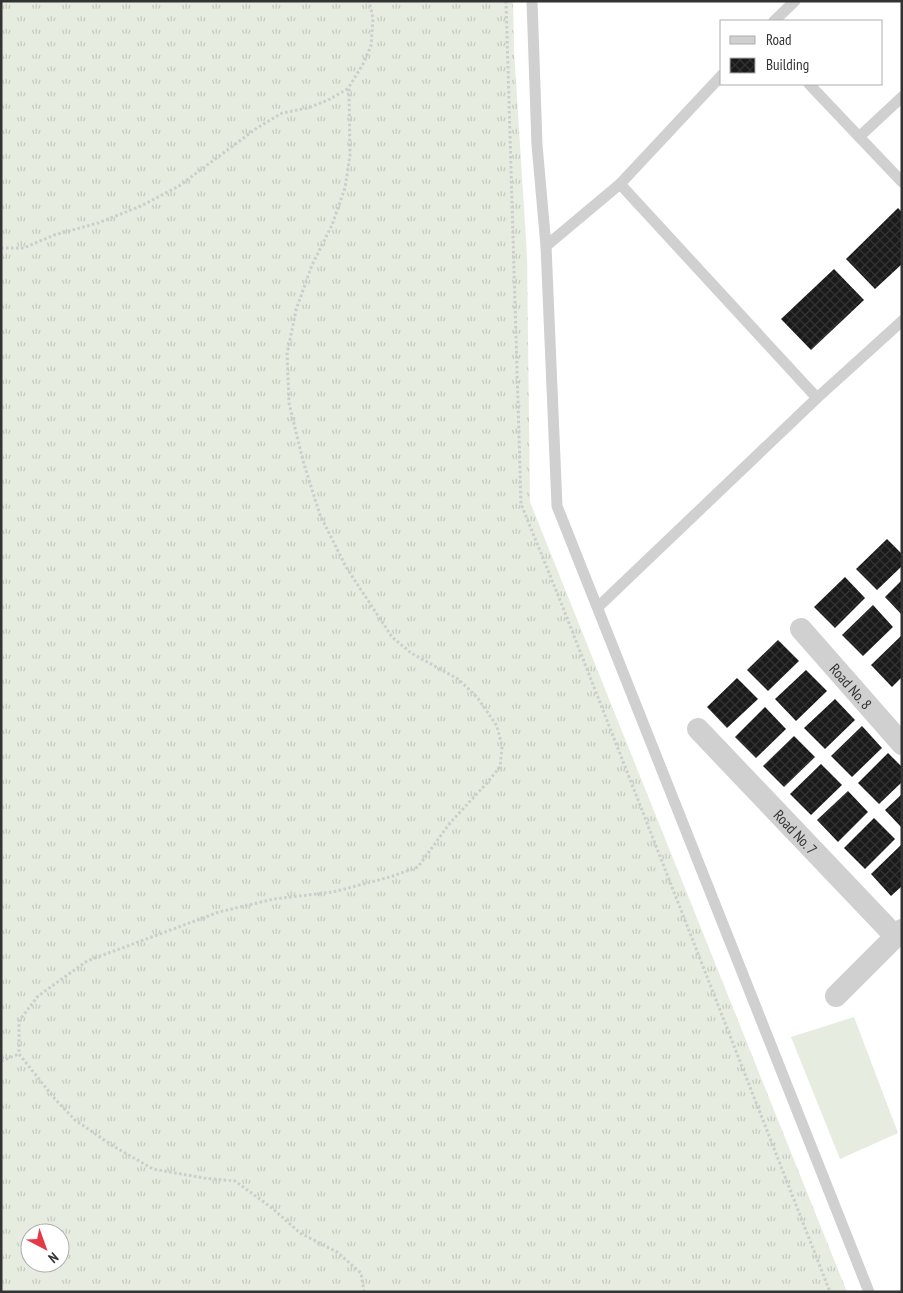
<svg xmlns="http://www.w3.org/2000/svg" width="903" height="1293" font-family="'PT Sans Narrow',sans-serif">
  <defs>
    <pattern id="grass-tufts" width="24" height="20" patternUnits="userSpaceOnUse" patternTransform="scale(1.25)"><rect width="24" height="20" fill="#e6ecdf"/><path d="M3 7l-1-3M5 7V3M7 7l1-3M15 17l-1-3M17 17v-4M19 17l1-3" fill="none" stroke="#c6cbc0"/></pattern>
    <pattern id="building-cross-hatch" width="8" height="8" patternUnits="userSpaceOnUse" patternTransform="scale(1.25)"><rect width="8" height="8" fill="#1a1a1a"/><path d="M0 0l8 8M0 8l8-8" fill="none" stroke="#333"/></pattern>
  </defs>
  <rect width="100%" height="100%" fill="#fff"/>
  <path fill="url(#grass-tufts)" fill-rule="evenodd" d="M1 1H513L514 50 527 255 530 502 847 1292H1ZM30 1233H60V1263H30Z"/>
  <polygon fill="#e6ecdf" points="854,1017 898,1133 840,1159 791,1037"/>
  <g fill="url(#building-cross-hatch)">
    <polygon points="898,208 902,212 902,264 875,289 846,259"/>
    <polygon points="834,269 864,300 811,350 781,319"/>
    <polygon points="887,539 902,554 902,566 877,590 856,569"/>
    <polygon points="845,577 865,598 835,628 814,607"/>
    <polygon points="902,580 902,615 885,597"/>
    <polygon points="873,605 893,627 863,656 842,635"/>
    <polygon points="902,635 902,677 892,687 871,665"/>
    <polygon points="778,640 799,661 768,691 747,670"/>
    <polygon points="806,670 827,691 796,721 775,699"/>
    <polygon points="737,678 758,699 727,728 707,707"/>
    <polygon points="835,699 855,720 825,749 804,728"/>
    <polygon points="765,707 786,729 756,758 735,737"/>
    <polygon points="862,726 882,748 852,777 831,756"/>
    <polygon points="794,736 815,757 784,787 763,766"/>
    <polygon points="888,753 902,767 902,782 879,804 858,783"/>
    <polygon points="821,764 842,785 811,815 790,794"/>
    <polygon points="848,791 868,812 838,842 817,820"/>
    <polygon points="902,794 902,828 885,810"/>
    <polygon points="874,818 895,839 865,869 844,848"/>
    <polygon points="902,844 902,886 891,896 871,874"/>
  </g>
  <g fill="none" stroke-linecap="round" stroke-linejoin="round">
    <g stroke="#cdcdcd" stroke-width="3" stroke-dasharray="2.5 2.5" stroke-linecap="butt">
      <polyline points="506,1 521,504 560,600 830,1292"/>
      <polyline points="1,248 24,248 54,235 98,223 141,206 179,186 257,128 282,113 308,108 328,100 349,88"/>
      <polyline points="1,1061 19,1054"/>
      <polyline points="364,1292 361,1273 337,1252 300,1233 272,1208 235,1181 204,1178 153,1169 113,1146 75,1120 55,1099 19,1054 19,1021 38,996 87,961 219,912 274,899 333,892 390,877 418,867 450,823 486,784 500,767 502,747 497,726 477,697 458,679 411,653 392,637 346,567 320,515 303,461 289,403 287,354 296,310 312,265 332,225 345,188 350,155 349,87 363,64 371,46 373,18 369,1"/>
    </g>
    <g stroke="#d0d0d0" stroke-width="11">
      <polyline points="532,1 537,145 546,246 557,506 869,1292"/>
      <polyline points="774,21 795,1"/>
      <polyline points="809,84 902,182"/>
      <polyline points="859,137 902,97"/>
      <polyline points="620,184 817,398"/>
      <polyline points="546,246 620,184 722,75"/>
      <polyline points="598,607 817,398 902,321"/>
    </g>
    <g stroke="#d0d0d0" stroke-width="22">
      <path id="s1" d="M801 629 902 744"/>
      <path id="s2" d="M698 729 895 936"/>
      <polyline points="836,996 902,930"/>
    </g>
  </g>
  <g text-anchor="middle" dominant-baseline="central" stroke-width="5" stroke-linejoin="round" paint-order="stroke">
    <g font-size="15" fill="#333" stroke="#fff">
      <text stroke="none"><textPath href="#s1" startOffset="76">Road No. 8</textPath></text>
      <text stroke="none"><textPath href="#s2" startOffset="142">Road No. 7</textPath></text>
    </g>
  </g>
  <rect width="903" height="1293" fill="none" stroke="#333333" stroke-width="5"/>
  <rect x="720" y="20" width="162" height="65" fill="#ffffff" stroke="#adadad"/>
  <rect x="730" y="36" width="25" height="8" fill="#d0d0d0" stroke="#adadad"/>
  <text x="766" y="45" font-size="15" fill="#333333">Road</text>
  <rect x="730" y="58" width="25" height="15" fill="url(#building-cross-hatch)" stroke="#adadad"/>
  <text x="766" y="70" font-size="15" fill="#333333">Building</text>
  <g transform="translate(45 1248) rotate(139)"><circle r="24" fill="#ffffff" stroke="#adadad"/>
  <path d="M0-4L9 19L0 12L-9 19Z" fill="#e63946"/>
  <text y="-8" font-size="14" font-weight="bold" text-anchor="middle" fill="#333333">N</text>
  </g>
</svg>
